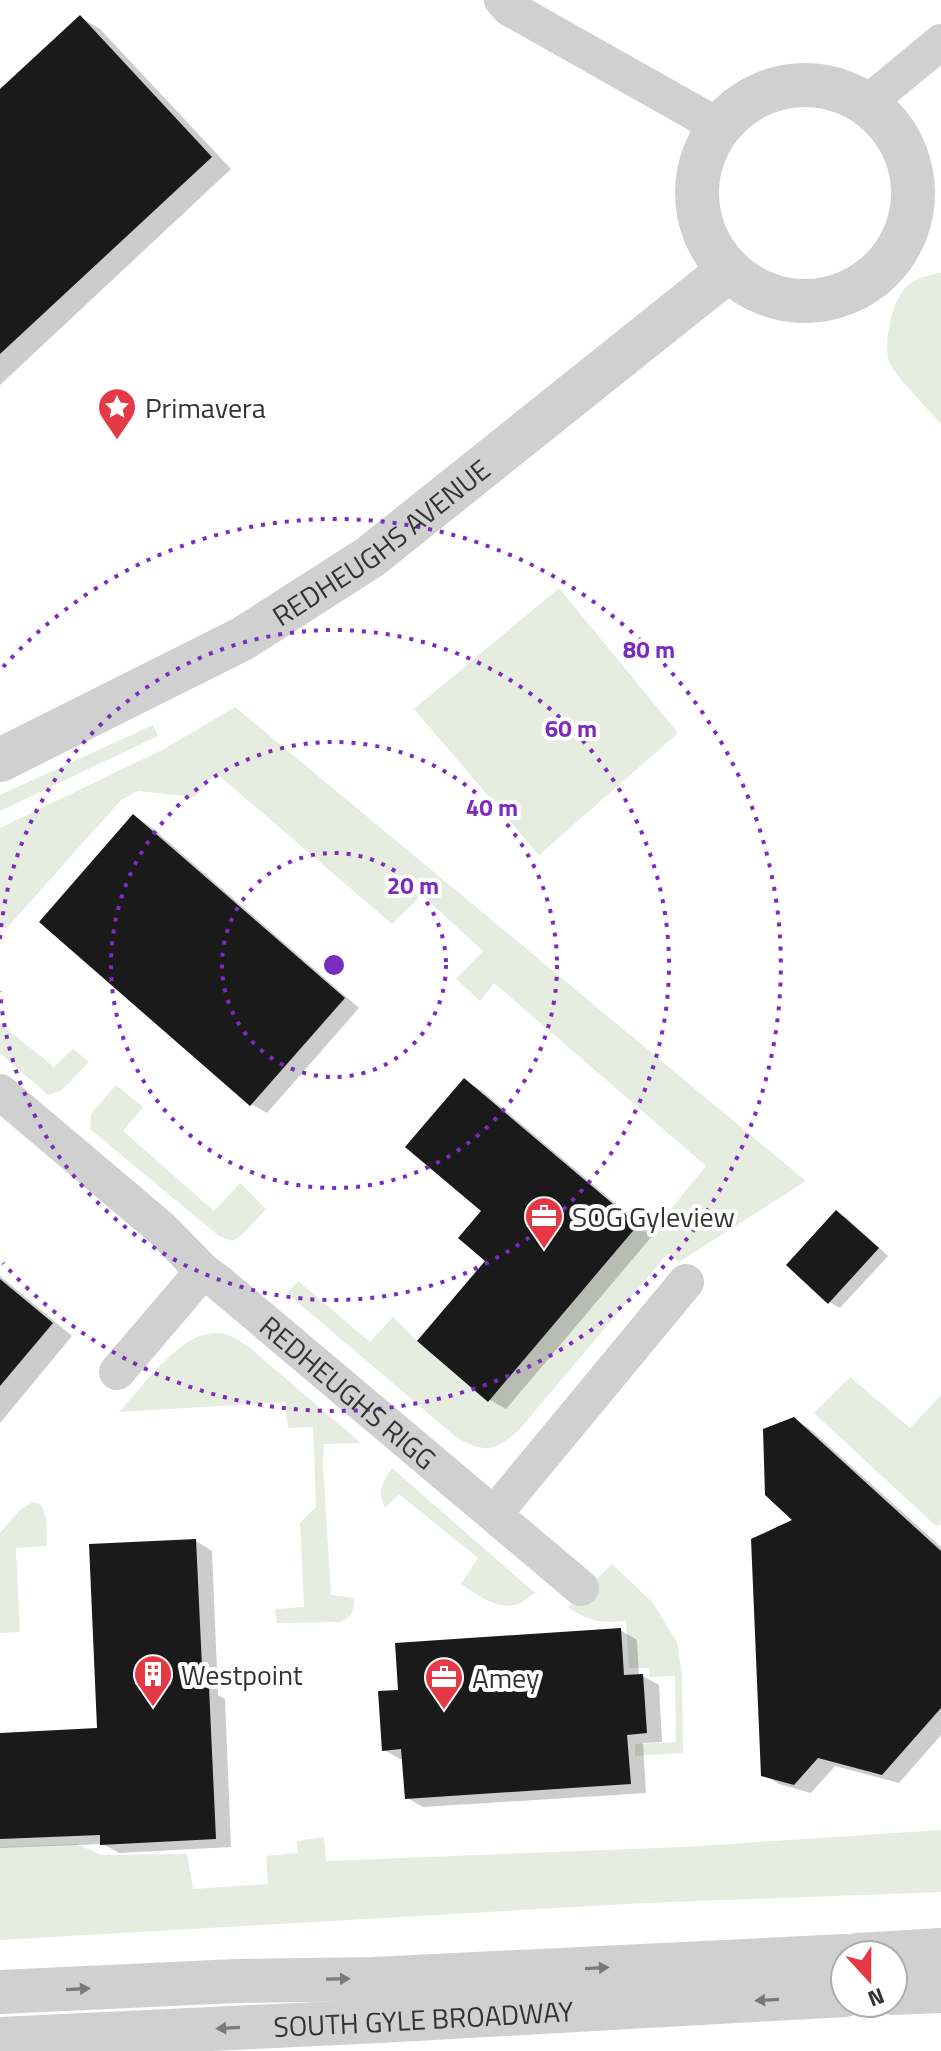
<svg xmlns="http://www.w3.org/2000/svg" width="941" height="2051" font-family="'Titillium Web',sans-serif">
  <rect width="100%" height="100%" fill="#fff"/>
  <g fill="#e6ecdf">
    <path d="M941 273V424C931 412 894 374 889 362 883 343 892 299 907 286 916 278 929 275 941 273Z"/>
    <polygon points="559,588 678,733 539,855 414,709"/>
    <path d="M235 707 806 1181 679 1262 668 1253 519 1430C495 1451 484 1454 456 1437L287 1293 298 1281 370 1342 393 1317 417 1341 489 1401 638 1225 649 1236 706 1166 494 983 480 1001 456 979 483 951 422 895 392 924 216 773 195 797 138 791 121 800 6 929 0 924V828L164 749Z"/>
    <polygon points="153,725 158,736 0,811 0,795"/>
    <polygon points="0,1024 54,1067 73,1049 89,1062 62,1090 48,1095 0,1053"/>
    <polygon points="116,1085 143,1107 123,1131 214,1211 240,1183 266,1209 241,1236 232,1241 219,1236 90,1129 91,1114"/>
    <path d="M222 1333 235 1338 250 1348 361 1443 324 1444 323 1464 331 1595 354 1598C354 1611 352 1617 340 1622L277 1623 275 1609 304 1607 300 1523 316 1507 313 1427 288 1428 285 1402 119 1412C139 1390 166 1354 191 1340 201 1334 211 1333 222 1333Z"/>
    <polygon points="850,1377 910,1428 941,1395 941,1524 936,1526 814,1413"/>
    <path d="M392 1468 535 1593C530 1596 523 1602 518 1604 497 1611 477 1594 461 1584L478 1558 399 1494 385 1508C377 1490 382 1484 392 1468Z"/>
    <polygon points="33,1502 41,1505 46,1516 47,1546 16,1548 20,1632 0,1633 0,1533 20,1510"/>
    <path d="M612 1564 652 1602 677 1642 682 1674 683 1753 635 1756V1744L676 1742 675 1676 650 1677 649 1668H629L626 1621C598 1623 591 1622 568 1607Z"/>
    <polygon points="941,1830 941,1892 645,1903 0,1940 0,1847 77,1844 101,1855 187,1854 193,1889 268,1884 266,1856 298,1853 297,1841 324,1837 326,1861 683,1847"/>
  </g>
  <g fill="#0003">
    <polygon points="80,17 100,29 231,169 0,385 0,92"/>
    <polygon points="134,816 150,826 359,1008 267,1113 251,1104"/>
    <polygon points="465,1081 481,1090 653,1235 506,1409 490,1400 488,1261 484,1211"/>
    <polygon points="836,1212 847,1218 888,1256 840,1308 829,1302"/>
    <polygon points="0,1276 72,1336 0,1423"/>
    <polygon points="793,1419 810,1429 941,1547 941,1735 899,1783 835,1766 811,1793 779,1784 763,1774 796,1520"/>
    <polygon points="196,1541 212,1551 218,1695 225,1699 231,1847 119,1853 103,1844 0,1848 0,1735 99,1730"/>
    <polygon points="620,1630 637,1640 639,1676 643,1676 659,1685 662,1742 643,1743 646,1793 423,1807 407,1798 404,1759 400,1759 384,1750 400,1692"/>
  </g>
  <g fill="#1a1a1a">
    <polygon points="80,15 212,157 0,354 0,89"/>
    <polygon points="133,814 345,998 250,1106 39,922"/>
    <polygon points="464,1078 638,1225 488,1402 417,1341 485,1261 458,1238 481,1211 405,1147"/>
    <polygon points="836,1210 879,1248 828,1304 786,1265"/>
    <polygon points="0,1279 53,1323 0,1386"/>
    <polygon points="794,1417 941,1551 941,1708 882,1775 818,1758 794,1785 761,1776 751,1539 792,1520 765,1495 763,1429"/>
    <polygon points="196,1539 203,1688 209,1687 216,1839 100,1845 100,1835 0,1839 0,1733 97,1728 89,1544"/>
    <polygon points="621,1628 624,1675 643,1674 647,1733 627,1735 631,1784 405,1799 401,1749 382,1751 378,1691 398,1690 395,1643"/>
  </g>
  <g fill="none" stroke-linecap="round" stroke-linejoin="round">
    <g stroke="#d0d0d0" stroke-width="36">
      <polyline points="502,0 509,8 720,127"/>
      <polyline points="866,104 941,42"/>
      <path id="s1" d="M0 1092 162 1229 203 1271 218 1282 581 1588"/>
      <polyline points="117,1372 203,1271"/>
      <polyline points="495,1513 686,1282"/>
    </g>
    <g stroke="#d0d0d0" stroke-width="44">
      <circle cx="805" cy="193" r="108"/>
      <path id="s2" d="M0 760 242 639 370 557 729 270"/>
      <polyline points="857,1955 941,1950"/>
      <polyline points="0,1992 236,1981 374,1979 845,1956"/>
      <polyline points="893,1993 941,1991"/>
      <path id="s3" d="M0 2039 380 2021 845 1995"/>
    </g>
  </g>
  <defs><path id="oneway-solid" d="M-6-.8H1V-3.2L6.5 0L1 3.2V.8H-6Z" transform="scale(2)"/></defs>
  <g fill="#7a7a7a">
    <use href="#oneway-solid" transform="translate(597 1968) rotate(-3)"/>
    <use href="#oneway-solid" transform="translate(338 1979) rotate(-1)"/>
    <use href="#oneway-solid" transform="translate(78 1989) rotate(-3)"/>
    <use href="#oneway-solid" transform="translate(767 2000) rotate(177)"/>
    <use href="#oneway-solid" transform="translate(228 2028) rotate(177)"/>
  </g>
  <g fill="none" stroke="#7b2cbf" stroke-width="4" stroke-dasharray="4 8">
    <circle cx="334" cy="965" r="112"/>
    <circle cx="334" cy="965" r="223"/>
    <path d="M0 939A335 335 0 1 1 0 991"/>
    <path d="M3 667A446 446 0 1 1 3 1263"/>
  </g>
  <defs>
    <symbol id="sight-pin" viewBox="-11 -11 22 30"><path d="M0 17L-7.5 6A9.5 9.5 0 1 1 7.5 6Z" fill="#e63946" stroke="#fff"/><path d="M0-6L1.8-2.2L6-1.7L2.9 1.2L3.7 5.4L0 3.3L-3.7 5.4L-2.9 1.2L-6-1.7L-1.8-2.2Z" fill="#fff"/></symbol>
    <symbol id="office-pin" viewBox="-11 -11 22 30"><path d="M0 17L-7.5 6A9.5 9.5 0 1 1 7.5 6Z" fill="#e63946" stroke="#fff"/><path d="M-6-3h4V-5.5h4V-3h4V5H-6ZM-1-4.5V-3h2v-1.5ZM-6 0V1H6V0Z" fill="#fff"/></symbol>
    <symbol id="building-pin" viewBox="-11 -11 22 30"><path d="M0 17L-7.5 6A9.5 9.5 0 1 1 7.5 6Z" fill="#e63946" stroke="#fff"/><path d="M-4-6H4V6H1V3H-1V6H-4ZM-2.5-4.3h1.7v1.8h-1.7ZM.8-4.3h1.7v1.8H.8ZM-2.5-1h1.7V.8h-1.7ZM.8-1h1.7V.8H.8Z" fill="#fff"/></symbol>
  </defs>
  <g fill-rule="evenodd">
    <use href="#sight-pin" x="95" y="385" width="44" height="60"/>
    <use href="#office-pin" x="522" y="1194" width="44" height="60"/>
    <use href="#building-pin" x="131" y="1652" width="44" height="60"/>
    <use href="#office-pin" x="422" y="1655" width="44" height="60"/>
  </g>
  <g text-anchor="middle" dominant-baseline="central" stroke-width="8" stroke-linejoin="round" paint-order="stroke">
    <g font-size="28" fill="#333" stroke="#fff" text-anchor="start">
      <text x="145" y="407">Primavera</text>
      <text x="572" y="1216">SOG Gyleview</text>
      <text x="181" y="1674">Westpoint</text>
      <text x="472" y="1677">Amey</text>
    </g>
    <g font-size="28" fill="#333" stroke="#fff">
      <text stroke="none"><textPath href="#s2" startOffset="440">REDHEUGHS AVENUE</textPath></text>
      <text stroke="none"><textPath href="#s1" startOffset="460">REDHEUGHS RIGG</textPath></text>
      <text stroke="none"><textPath href="#s3" startOffset="424">SOUTH GYLE BROADWAY</textPath></text>
    </g>
  </g>
  <circle cx="334" cy="965" r="12" fill="#7b2cbf" stroke="#fff" stroke-width="4"/>
  <g font-size="24" text-anchor="middle" font-weight="bold" fill="#7b2cbf" stroke="#fff" stroke-width="8" stroke-linejoin="round" paint-order="stroke">
    <text x="649" y="658">80 m</text>
    <text x="571" y="737">60 m</text>
    <text x="492" y="816">40 m</text>
    <text x="413" y="894">20 m</text>
  </g>
  <g transform="translate(869 1979) rotate(159)"><circle r="38" fill="#ffffff" stroke="#adadad" stroke-width="2"/>
  <path d="M0-6L14 30L0 20L-14 30Z" fill="#e63946"/>
  <text y="-12" font-size="22" font-weight="bold" text-anchor="middle" fill="#333333">N</text>
  </g>
</svg>
